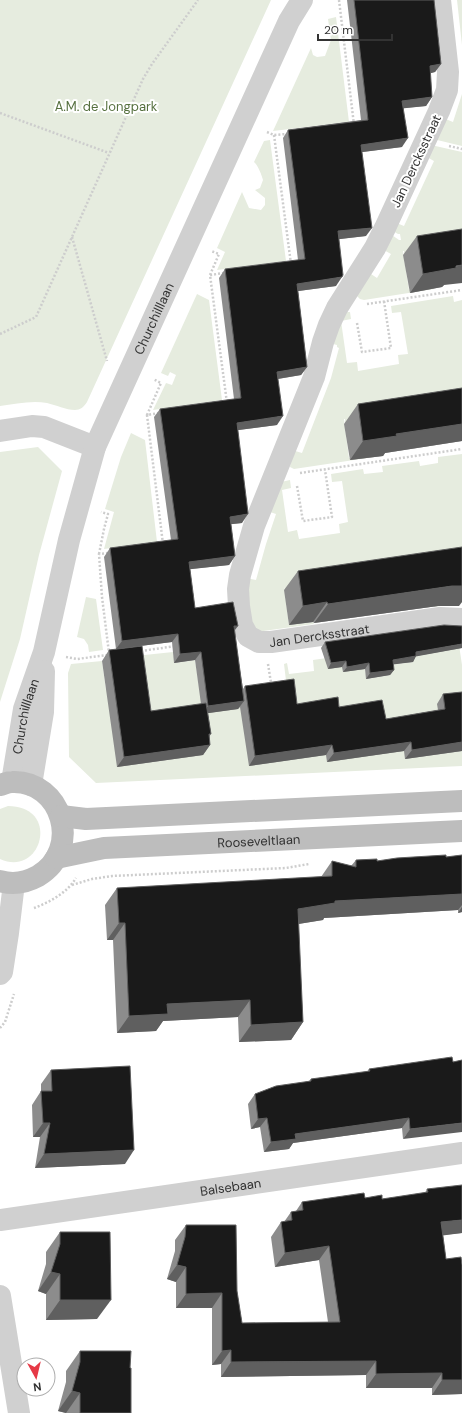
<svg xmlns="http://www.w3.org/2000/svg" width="462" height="1413" font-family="'DM Sans',sans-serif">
  <rect width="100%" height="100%" fill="#fff"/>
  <g fill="#e6ecdf">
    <path d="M0 0H271L87 402C84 407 80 410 75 410 66 410 56 405 47 403 32 400 15 404 0 406Z"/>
    <polygon points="457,0 462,0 462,45"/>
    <polygon points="336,17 349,122 273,131 311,48 313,55 317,57 325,56 331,40 328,19"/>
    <polygon points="462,94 462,146 433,139 443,118 453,122"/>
    <path d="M270 140 286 261 217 270 225 252 217 248 242 192 249 208 261 210 265 205V198L255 190 260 188 263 180C262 176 258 165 254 162L264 141Z"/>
    <polygon points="431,145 462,152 462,247 404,255 404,251 403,251 409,290 433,287 434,289 364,300 360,299 357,296 368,272 377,278 391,254 382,249 389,233 399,240 401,240 400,234 398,234 391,230 394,222 404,226 434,161 425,156"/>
    <polygon points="197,294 209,300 222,400 153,410 166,383 172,385 176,375 170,372 168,376 161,373"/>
    <polygon points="453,296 454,302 462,300 462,405 345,423 345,419 344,419 349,458 374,457 294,469 290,467 292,450 302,453 331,378 339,348 337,347 337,345 329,343 345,312 350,312 351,319 341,321 347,363 357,362 358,371 399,364 398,355 408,354 401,312 392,313 391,306"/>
    <polygon points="131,433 145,440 157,542 104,549 114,512 105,509 121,457"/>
    <polygon points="38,447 62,471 39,555 20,639 0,702 0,452"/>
    <polygon points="462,454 462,603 434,607 434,605 285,590 284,586 289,625 313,622 314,624 256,632 252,627 246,578 256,580 266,544 276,514 267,511 281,482 290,480 291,488 282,490 288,532 297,530 299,539 340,533 339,524 348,522 342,481 332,482 331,474 363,469 364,474 383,472 382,466 419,461 420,466 438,463 438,457"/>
    <polygon points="86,597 96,599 103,650 89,652 88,645 84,639 77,637"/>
    <polygon points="458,638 462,665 462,766 96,783 69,757 68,673 71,664 102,661 106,690 135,656 173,652 175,663 195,660 199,686 237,705 287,689 284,664 287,663 289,674 314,671 313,660 341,656 365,669 367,679 390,675 389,665 413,662 410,646"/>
    <path d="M8 806C61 806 42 878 0 859V809Z"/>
  </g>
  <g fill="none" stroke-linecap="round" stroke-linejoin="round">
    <g stroke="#cdcdcd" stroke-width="2.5" stroke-dasharray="2 2" stroke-linecap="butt">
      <polyline points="339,0 354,125"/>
      <polyline points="0,113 109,153"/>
      <polyline points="267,132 274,135 287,134"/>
      <polyline points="274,135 291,264"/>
      <polyline points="449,146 462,149"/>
      <polyline points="72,237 107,361"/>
      <polyline points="224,273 210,275 227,403"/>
      <polyline points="210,275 219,254 211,251"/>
      <polyline points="367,304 462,290"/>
      <polyline points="357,323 362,352 391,348 384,301"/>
      <polyline points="0,334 36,317 143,79 152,64 198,0"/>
      <polyline points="159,413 147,415 163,544"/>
      <polyline points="147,415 161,383 153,379"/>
      <polyline points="300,473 462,449"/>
      <polyline points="297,486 303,521 332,517 325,470"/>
      <polyline points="108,553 99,554 102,597 109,653"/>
      <polyline points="99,554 104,529 108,514 101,512"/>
      <polyline points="141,651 176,646"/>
      <polyline points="66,657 77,659 108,655"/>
      <polyline points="268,664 271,683 269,684"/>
      <polyline points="72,885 92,879 112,876 286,868 309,864"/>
      <path d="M34 908C50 902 67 893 76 878"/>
      <polyline points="0,1028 5,1022 14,994"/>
    </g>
    <g stroke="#d0d0d0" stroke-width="22">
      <path id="s1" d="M440 0 448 72 447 90 439 111 385 228 375 248 337 308 329 325 323 342 314 377 254 526 240 575 238 589 239 606 242 625 248 636 259 642H271L440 618 462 619"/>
      <polyline points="0,431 32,426 44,427 95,447"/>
      <path id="s2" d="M12 782 24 709 44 652 69 540 95 447 289 21 302 0"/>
      <polyline points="31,785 43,712 44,671"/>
      <polyline points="0,974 2,972 8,933 14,883"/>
      <path id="s3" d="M0 1220 462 1153"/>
      <polyline points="0,1296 19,1413"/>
    </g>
    <g stroke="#bdbdbd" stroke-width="22">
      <path d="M0 785C4 784 8 782 12 782 62 780 83 849 38 876 27 882 13 885 0 881"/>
      <polyline points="61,816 86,819 462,801"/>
      <path id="s4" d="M56 858 104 848 462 831"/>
    </g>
  </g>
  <g fill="#8c8c8c">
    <polygon points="347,0 434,0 441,64 435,72 430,73 432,97 426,106 404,108 402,147 362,152 366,236 339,239 336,286 298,291 307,367 301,375 278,379 277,425 238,430 242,523 231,524 235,556 229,565 190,569 195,608 234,631 243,689 245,686 297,704 339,707 386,719 438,710 437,704 443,694 462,692 462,751 405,759 404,751 327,762 326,755 249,766 240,707 238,709 208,713 211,734 209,737 210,745 203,755 117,767 102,661 109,650 151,711 201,704 195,660 174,663 172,642 116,649 104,557 110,548 171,540 154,417 160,409 234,399 219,278 225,269 298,260 283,138 288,130 361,120"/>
    <polygon points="417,236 444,285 442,287 410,293 403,255"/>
    <polygon points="462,388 462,441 385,453 383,456 350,460 344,424 358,404"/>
    <polygon points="298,571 459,606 438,606 314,623 313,622 289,625 284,590"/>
    <polygon points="325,642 462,648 416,656 413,662 393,664 394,670 390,675 366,679 365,669 343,672 342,667 328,669 321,648"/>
    <polygon points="462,855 462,912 458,913 458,910 324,918 323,920 298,924 303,1022 291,1040 239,1042 238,1017 163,1021 156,1031 117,1033 113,940 107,940 105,905 117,888 321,877 332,861 351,866 356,860 377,861 446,857"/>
    <polygon points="462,1060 403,1139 402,1128 293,1143 289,1149 264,1152 260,1127 251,1129 248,1104 255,1094 309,1081 311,1079 367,1072 369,1069 453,1062"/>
    <polygon points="51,1070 125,1164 35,1168 40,1137 33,1137 32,1105 41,1091 41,1084"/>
    <polygon points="427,1189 462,1233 443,1235 462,1394 432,1395 432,1388 366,1388 366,1375 221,1377 221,1364 212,1365 212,1308 176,1308 176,1282 167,1279 175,1251 175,1240 186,1225 237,1291 242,1323 328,1322 319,1260 275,1267 271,1237 281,1222 284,1222 291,1212 296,1211 302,1202 365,1198 382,1199 425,1193"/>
    <polygon points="60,1232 97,1319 46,1320 46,1294 38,1291 46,1264 46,1252"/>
    <polygon points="80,1351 130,1368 131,1413 66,1413 58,1411 66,1382 66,1371"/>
  </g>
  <g fill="#5f5f5f">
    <polygon points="441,64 435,72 424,75 430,66"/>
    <polygon points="432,97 426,106 397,109 402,101"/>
    <polygon points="408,138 402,147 355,153 361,145"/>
    <polygon points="372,228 366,236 332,240 338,231"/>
    <polygon points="462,265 462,283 444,285 442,287 410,293 423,274"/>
    <polygon points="342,277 336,286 291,292 297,284"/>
    <polygon points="307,367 301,375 271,380 277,372"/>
    <polygon points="283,416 277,425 231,431 237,423"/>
    <polygon points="462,424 462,441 385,453 383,456 350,460 363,441 396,434"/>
    <polygon points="248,514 242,523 224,525 230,517"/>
    <polygon points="235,556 229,565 183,570 189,562"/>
    <polygon points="452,586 462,586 462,602 459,606 438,606 314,623 328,604"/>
    <polygon points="327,602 313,622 289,625 303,606"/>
    <polygon points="234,626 238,626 232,634"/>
    <polygon points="178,634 172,642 116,649 122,641"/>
    <polygon points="462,644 462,648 413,657 416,656 413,662 389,665 393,660 416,652"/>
    <polygon points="201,652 195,660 174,663 180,654"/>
    <polygon points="346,661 342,667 328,669 331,663"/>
    <polygon points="369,663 365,669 343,672 347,667"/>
    <polygon points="394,670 390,675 366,679 370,673"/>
    <polygon points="244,701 238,709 202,714 208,706"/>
    <polygon points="411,742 404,751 327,762 334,753"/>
    <polygon points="462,742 462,751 405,759 412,750"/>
    <polygon points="210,745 203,755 117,767 124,757"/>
    <polygon points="332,745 326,755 249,766 255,756"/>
    <polygon points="462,894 462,905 458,910 324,918 323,920 286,926 298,909 335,901"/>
    <polygon points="462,907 462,912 458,913"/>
    <polygon points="119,923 125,923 113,940 107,940"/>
    <polygon points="250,1000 238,1017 163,1021 156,1031 117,1033 129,1016 167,1004"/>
    <polygon points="303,1022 291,1040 239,1042 251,1025"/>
    <polygon points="267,1118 260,1127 251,1129 258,1119"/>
    <polygon points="409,1118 402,1128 293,1143 289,1149 264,1152 271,1142 295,1134"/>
    <polygon points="43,1123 50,1123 40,1137 33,1137"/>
    <polygon points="462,1123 462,1132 403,1139 410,1129"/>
    <polygon points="134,1150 125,1164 35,1168 44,1154"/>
    <polygon points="462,1220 462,1233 431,1237 441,1222"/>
    <polygon points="329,1246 319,1260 275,1267 285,1253"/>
    <polygon points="177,1265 186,1267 176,1282 167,1279"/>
    <polygon points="51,1272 60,1274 46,1294 38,1291"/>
    <polygon points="222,1293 212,1308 176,1308 186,1294"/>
    <polygon points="60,1300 111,1300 97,1319 46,1320"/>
    <polygon points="231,1350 221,1364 212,1365 222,1351"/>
    <polygon points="376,1361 366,1375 221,1377 231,1362"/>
    <polygon points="442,1373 432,1388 366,1388 376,1374"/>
    <polygon points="442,1380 462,1380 462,1394 432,1395"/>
    <polygon points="72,1391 80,1393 66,1413 58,1411"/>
  </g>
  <g fill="#1a1a1a" stroke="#5f5f5f">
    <polygon points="354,0 434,0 441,64 430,66 432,97 402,101 408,138 361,145 372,228 338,231 343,275 342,277 297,284 307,367 277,372 283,416 237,423 248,513 248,514 230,517 235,556 189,562 195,608 233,602 238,626 234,626 244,701 208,706 201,652 180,654 178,634 122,641 110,548 178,539 160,409 241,398 225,269 305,259 288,130 368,120"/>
    <polygon points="462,229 462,265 456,266 456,268 423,274 417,236"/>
    <polygon points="462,388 462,424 396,434 397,436 363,441 358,404"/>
    <polygon points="462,547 462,586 452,586 328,604 327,602 303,606 298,571"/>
    <polygon points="444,625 462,626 462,644 416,652 416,656 393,660 394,670 370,673 369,663 347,667 346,661 331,663 325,642"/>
    <polygon points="142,646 151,711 206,703 211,734 209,734 210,745 124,757 109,650"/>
    <polygon points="294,679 297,704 338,697 339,707 382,700 386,719 445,709 443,694 462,692 462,742 412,750 411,742 334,753 332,745 255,756 245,686"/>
    <polygon points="446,855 446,857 462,855 462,894 335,901 335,903 298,909 303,1022 251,1025 250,1000 167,1004 168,1014 129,1016 125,923 119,923 117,888 332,876 332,861 356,867 356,860 377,859 377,861 397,858"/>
    <polygon points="452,1057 453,1062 462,1060 462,1123 410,1129 409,1118 295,1134 296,1139 271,1142 267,1118 258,1119 255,1094 276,1086 311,1081 311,1079 370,1071 369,1069"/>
    <polygon points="130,1066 134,1150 44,1154 50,1123 43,1123 41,1091 52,1091 51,1070"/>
    <polygon points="462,1185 462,1220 441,1222 446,1259 461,1257 462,1265 462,1380 442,1380 442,1373 376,1374 376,1361 231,1362 231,1350 222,1351 222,1293 186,1294 186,1267 177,1265 185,1237 186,1225 236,1225 237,1291 242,1323 340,1322 329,1246 285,1253 281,1222 292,1220 291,1212 303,1210 302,1202 364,1193 365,1198 382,1195 382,1199 428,1192 427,1189"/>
    <polygon points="60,1232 110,1232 111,1300 60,1300 60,1274 51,1272 60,1244"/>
    <polygon points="80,1351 131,1351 130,1368 131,1368 131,1413 80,1413 80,1393 72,1391 80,1362"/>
  </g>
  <g text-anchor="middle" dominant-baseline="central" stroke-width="4" stroke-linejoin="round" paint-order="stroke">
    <g font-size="13" fill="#56703f" stroke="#fff">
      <text x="106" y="106">A.M. de Jongpark</text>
    </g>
    <g font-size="13" fill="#333" stroke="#fff">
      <text transform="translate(416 161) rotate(-65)">Jan Dercksstraat</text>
      <text stroke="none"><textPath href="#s2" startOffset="487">Churchilllaan</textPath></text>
      <text stroke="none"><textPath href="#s1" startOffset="756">Jan Dercksstraat</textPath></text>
      <text stroke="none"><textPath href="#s2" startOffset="67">Churchilllaan</textPath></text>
      <text stroke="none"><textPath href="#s4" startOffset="204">Rooseveltlaan</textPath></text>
      <text stroke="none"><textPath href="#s3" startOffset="233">Balsebaan</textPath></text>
    </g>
  </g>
  <g transform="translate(36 1377) rotate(172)"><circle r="19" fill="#ffffff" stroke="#adadad"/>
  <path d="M0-3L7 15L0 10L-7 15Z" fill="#e63946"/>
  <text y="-6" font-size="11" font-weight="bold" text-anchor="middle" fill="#333333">N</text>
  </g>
  <path d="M318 34v6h74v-6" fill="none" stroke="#333333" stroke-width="2"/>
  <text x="324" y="34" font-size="12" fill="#333333" stroke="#ffffff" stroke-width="3" paint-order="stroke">20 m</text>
</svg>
